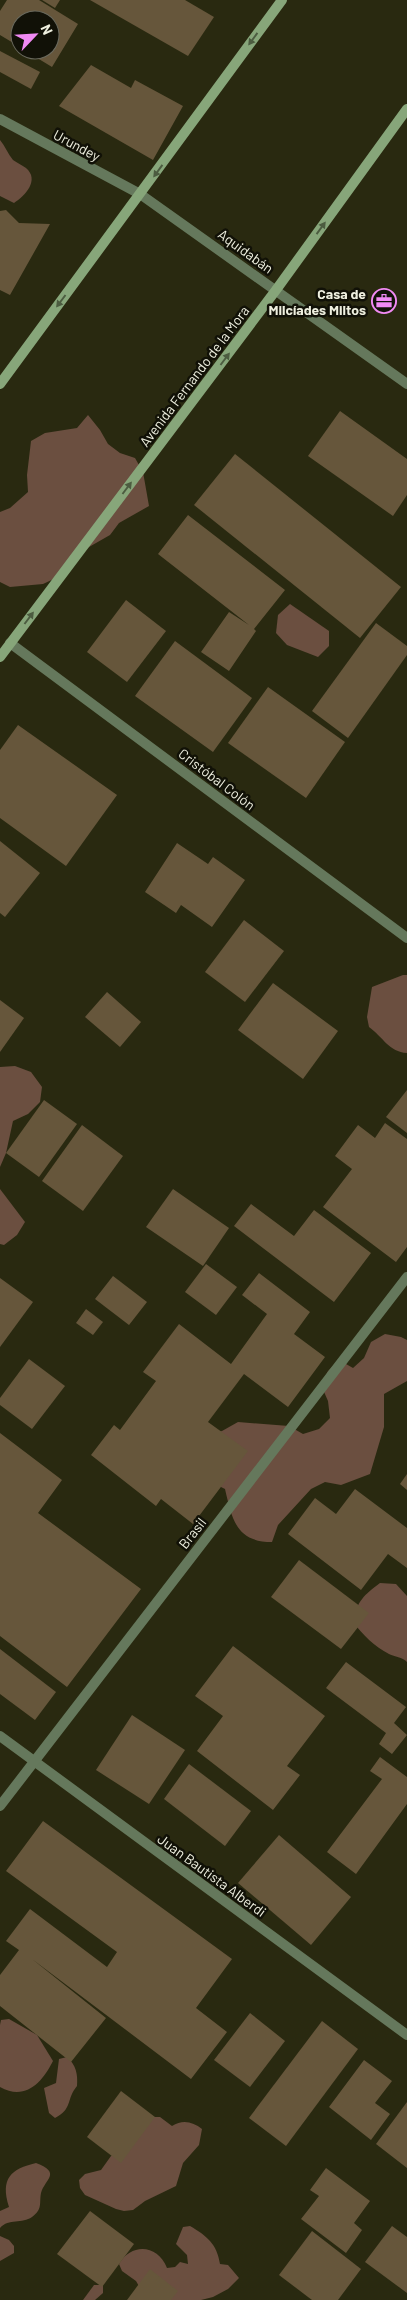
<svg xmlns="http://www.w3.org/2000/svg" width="407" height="2300" font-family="Barlow,sans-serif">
  <rect width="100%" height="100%" fill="#292910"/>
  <g fill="#6b4f40">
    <path d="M0 140C5 146 8 154 13 160 17 163 22 165 26 168 40 180 25 196 14 203L0 196Z"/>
    <polygon points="88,415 100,430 108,444 120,453 135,458 143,472 149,506 119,523 110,535 82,551 58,577 43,584 10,587 0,582 0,512 10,508 28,492 27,475 31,441 45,433 77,428"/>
    <polygon points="290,604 329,631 329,646 318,657 287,645 276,633 278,615"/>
    <path d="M403 975H407V1053C389 1052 383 1037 369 1027L367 1017 372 987Z"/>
    <polygon points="15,1066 31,1072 42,1087 40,1102 28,1114 13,1121 6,1153 0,1167 0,1067"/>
    <polygon points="0,1189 25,1222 17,1235 4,1245 0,1244"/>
    <path d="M385 1334 401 1337 407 1340V1381L384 1394V1427L370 1474 341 1485 325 1482 311 1489 278 1525 272 1542C236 1542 232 1519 225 1489L211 1482 188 1439 222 1431 238 1422 289 1426 303 1434 319 1429 330 1418 328 1401 321 1385 328 1371 339 1360 353 1368 364 1358 371 1342Z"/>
    <path d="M380 1583 396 1584 407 1596V1662C402 1657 395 1657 389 1654 375 1647 362 1634 353 1622 357 1601 364 1595 380 1583Z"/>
    <path d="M9 2019 37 2035 53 2061C42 2083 25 2101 0 2087V2025L1 2020Z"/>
    <path d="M67 2057C76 2065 78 2074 77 2086 66 2099 73 2109 55 2118L49 2113 44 2088 56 2083 59 2059Z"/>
    <path d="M152 2117H160L172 2126C183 2119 193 2122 202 2129L199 2145 183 2163 176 2186 145 2201 133 2210 124 2211 116 2209 85 2195 80 2188 79 2180 85 2174 101 2170 111 2156 118 2152Z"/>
    <path d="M36 2163C62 2173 45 2179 41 2193 39 2203 43 2209 32 2217 22 2224 9 2218 0 2228V2211L9 2207C0 2178 11 2169 36 2163Z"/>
    <path d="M190 2226C207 2236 217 2244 220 2264L228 2265 239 2278 228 2289 213 2297 201 2300H161L140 2288 136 2281 122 2271 119 2264C132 2242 158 2245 167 2268L175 2267 180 2262 188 2264 187 2255 176 2244 183 2227Z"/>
    <polygon points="0,2236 9,2240 14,2246 14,2253 0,2261"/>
    <polygon points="94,2285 103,2285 103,2293 95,2300 83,2300"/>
  </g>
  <g fill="#66563b">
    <polygon points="7,0 39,0 78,24 52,67 24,50 50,50 50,20 20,20 20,47 0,35 0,11"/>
    <polygon points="42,0 60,0 55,8"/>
    <polygon points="90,0 185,0 214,17 188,56"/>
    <polygon points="0,51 40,72 31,89 0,72"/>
    <polygon points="91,65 131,88 135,80 183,106 153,160 59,106"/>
    <polygon points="6,210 19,223 50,224 10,295 0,290 0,211"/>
    <polygon points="340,411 407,459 407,495 393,516 308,456"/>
    <polygon points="235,454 401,587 360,638 194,505"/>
    <polygon points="188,515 285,590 254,629 256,631 229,671 201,652 229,612 249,625 158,554"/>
    <polygon points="126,600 166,631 127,682 87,652"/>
    <polygon points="376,623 407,646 407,655 348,738 312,711"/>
    <polygon points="175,641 252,698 213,752 135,696"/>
    <polygon points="268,687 345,742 306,798 228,743"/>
    <polygon points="18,725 117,795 66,866 0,818 0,750"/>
    <polygon points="0,841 40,873 5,917 0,913"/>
    <polygon points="177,843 208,864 213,857 245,880 212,927 181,905 176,913 145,892"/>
    <polygon points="244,920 284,951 245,1002 205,972"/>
    <polygon points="273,983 338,1031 303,1079 238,1030"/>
    <polygon points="107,992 141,1022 120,1047 85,1017"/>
    <polygon points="0,1000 24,1018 0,1052"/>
    <polygon points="407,1090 407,1133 386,1117"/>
    <polygon points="44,1100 77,1124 39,1177 6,1153"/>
    <polygon points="385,1123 407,1139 407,1247 396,1262 323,1207 352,1169 335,1156 358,1125 375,1138"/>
    <polygon points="82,1125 123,1156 83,1211 42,1181"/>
    <polygon points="173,1189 229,1228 203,1266 146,1227"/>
    <polygon points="251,1204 294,1236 314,1210 371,1253 334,1302 234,1226"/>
    <polygon points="206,1264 237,1287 216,1315 185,1292"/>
    <polygon points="259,1273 310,1312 294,1334 325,1357 288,1407 244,1374 208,1422 248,1451 193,1524 161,1499 156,1506 91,1455 114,1425 120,1430 156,1381 143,1372 179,1324 231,1364 267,1314 242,1295"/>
    <polygon points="113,1276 147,1302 129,1325 95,1299"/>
    <polygon points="0,1278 33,1302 0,1347"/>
    <polygon points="86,1309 103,1322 93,1335 76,1323"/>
    <polygon points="29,1359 65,1386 32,1429 0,1405 0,1398"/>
    <polygon points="0,1433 62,1480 38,1513 141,1589 67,1687 0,1636"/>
    <polygon points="407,1474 407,1490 400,1484"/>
    <polygon points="355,1489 407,1528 407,1568 388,1554 361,1590 288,1534 315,1498 336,1514"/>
    <polygon points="299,1560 369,1613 341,1649 271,1597"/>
    <polygon points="233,1646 325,1716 287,1766 300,1775 273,1810 197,1751 223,1716 195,1696"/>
    <polygon points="0,1649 56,1692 35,1720 0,1694"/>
    <polygon points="346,1662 406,1707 394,1723 407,1735 392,1754 379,1744 386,1733 326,1688"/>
    <polygon points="132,1715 185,1750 149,1804 96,1770"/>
    <polygon points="380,1757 407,1777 407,1804 356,1874 327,1852 382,1779 370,1771"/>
    <polygon points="189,1764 251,1811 225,1846 164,1799"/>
    <polygon points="43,1821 232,1959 196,2008 227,2032 191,2079 32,1959 106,2018 71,2062 0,2006 0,1975 19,1950 6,1941 30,1909 107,1967 117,1952 6,1871"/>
    <polygon points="279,1835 351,1897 311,1945 238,1883"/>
    <polygon points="250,2013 285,2041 250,2087 214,2060"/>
    <polygon points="322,2021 358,2049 286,2146 249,2118"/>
    <polygon points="364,2060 392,2081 375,2103 390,2114 371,2140 329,2107"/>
    <polygon points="121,2091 155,2117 121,2163 87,2137"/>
    <polygon points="407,2102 407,2168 376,2144"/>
    <polygon points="326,2168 370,2201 354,2223 362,2230 346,2253 301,2219 319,2196 310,2190"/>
    <polygon points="90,2211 134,2244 102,2287 57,2254"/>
    <polygon points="392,2226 407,2237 407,2293 365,2262"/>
    <polygon points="312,2231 361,2269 338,2300 312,2300 279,2275"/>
    <polygon points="150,2269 178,2291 171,2300 127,2300"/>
  </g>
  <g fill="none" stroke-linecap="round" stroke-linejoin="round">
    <g stroke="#65785c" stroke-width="10">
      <polyline points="0,119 140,194 407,384"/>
      <polyline points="10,643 407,938"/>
      <polyline points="0,1736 407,2035"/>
      <polyline points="0,1806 407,1277"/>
    </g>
    <g stroke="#87a67a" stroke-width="10">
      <polyline points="0,384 282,0"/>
      <polyline points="0,657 276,290 407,109"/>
    </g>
  </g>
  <defs><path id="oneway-solid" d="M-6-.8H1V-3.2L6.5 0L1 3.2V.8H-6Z" transform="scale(1.25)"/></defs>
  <g fill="#4c5c40">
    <use href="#oneway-solid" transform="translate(253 39) rotate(126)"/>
    <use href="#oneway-solid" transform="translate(158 171) rotate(126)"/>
    <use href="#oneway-solid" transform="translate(321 228) rotate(-54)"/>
    <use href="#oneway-solid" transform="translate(61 301) rotate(127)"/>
    <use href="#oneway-solid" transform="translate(225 359) rotate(-53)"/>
    <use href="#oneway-solid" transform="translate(127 488) rotate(-53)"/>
    <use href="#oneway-solid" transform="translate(29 618) rotate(-53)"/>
  </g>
  <defs>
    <symbol id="office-ring" viewBox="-11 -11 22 22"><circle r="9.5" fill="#111107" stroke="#f18af4" stroke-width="1.5"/><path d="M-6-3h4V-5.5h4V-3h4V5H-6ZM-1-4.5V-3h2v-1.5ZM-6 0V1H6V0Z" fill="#f18af4"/></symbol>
  </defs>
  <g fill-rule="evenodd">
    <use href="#office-ring" x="370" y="287" width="28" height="28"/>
  </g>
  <g text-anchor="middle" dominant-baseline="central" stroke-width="5" stroke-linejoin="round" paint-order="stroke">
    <g font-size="14" fill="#eff0e0" stroke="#111107">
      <text transform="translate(77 145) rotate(28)">Urundey</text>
      <text transform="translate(246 251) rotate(36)">Aquidabán</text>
      <text transform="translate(194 376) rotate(-53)">Avenida Fernando de la Mora</text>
      <text transform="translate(217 779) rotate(37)">Cristóbal Colón</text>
      <text transform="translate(192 1533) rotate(-52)">Brasil</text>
      <text transform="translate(212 1875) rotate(36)">Juan Bautista Alberdi</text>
    </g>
    <g font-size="14" font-weight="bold" fill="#eff0e0" stroke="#111107" text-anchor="end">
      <text x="366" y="293">Casa de<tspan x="366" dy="16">Milcíades Miltos</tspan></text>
    </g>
  </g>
  <g transform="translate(35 35) rotate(65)"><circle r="24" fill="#111107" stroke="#6a6a5e"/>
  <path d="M0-4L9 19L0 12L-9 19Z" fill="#f18af4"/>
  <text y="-8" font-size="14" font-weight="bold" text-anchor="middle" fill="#eff0e0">N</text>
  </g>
</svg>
